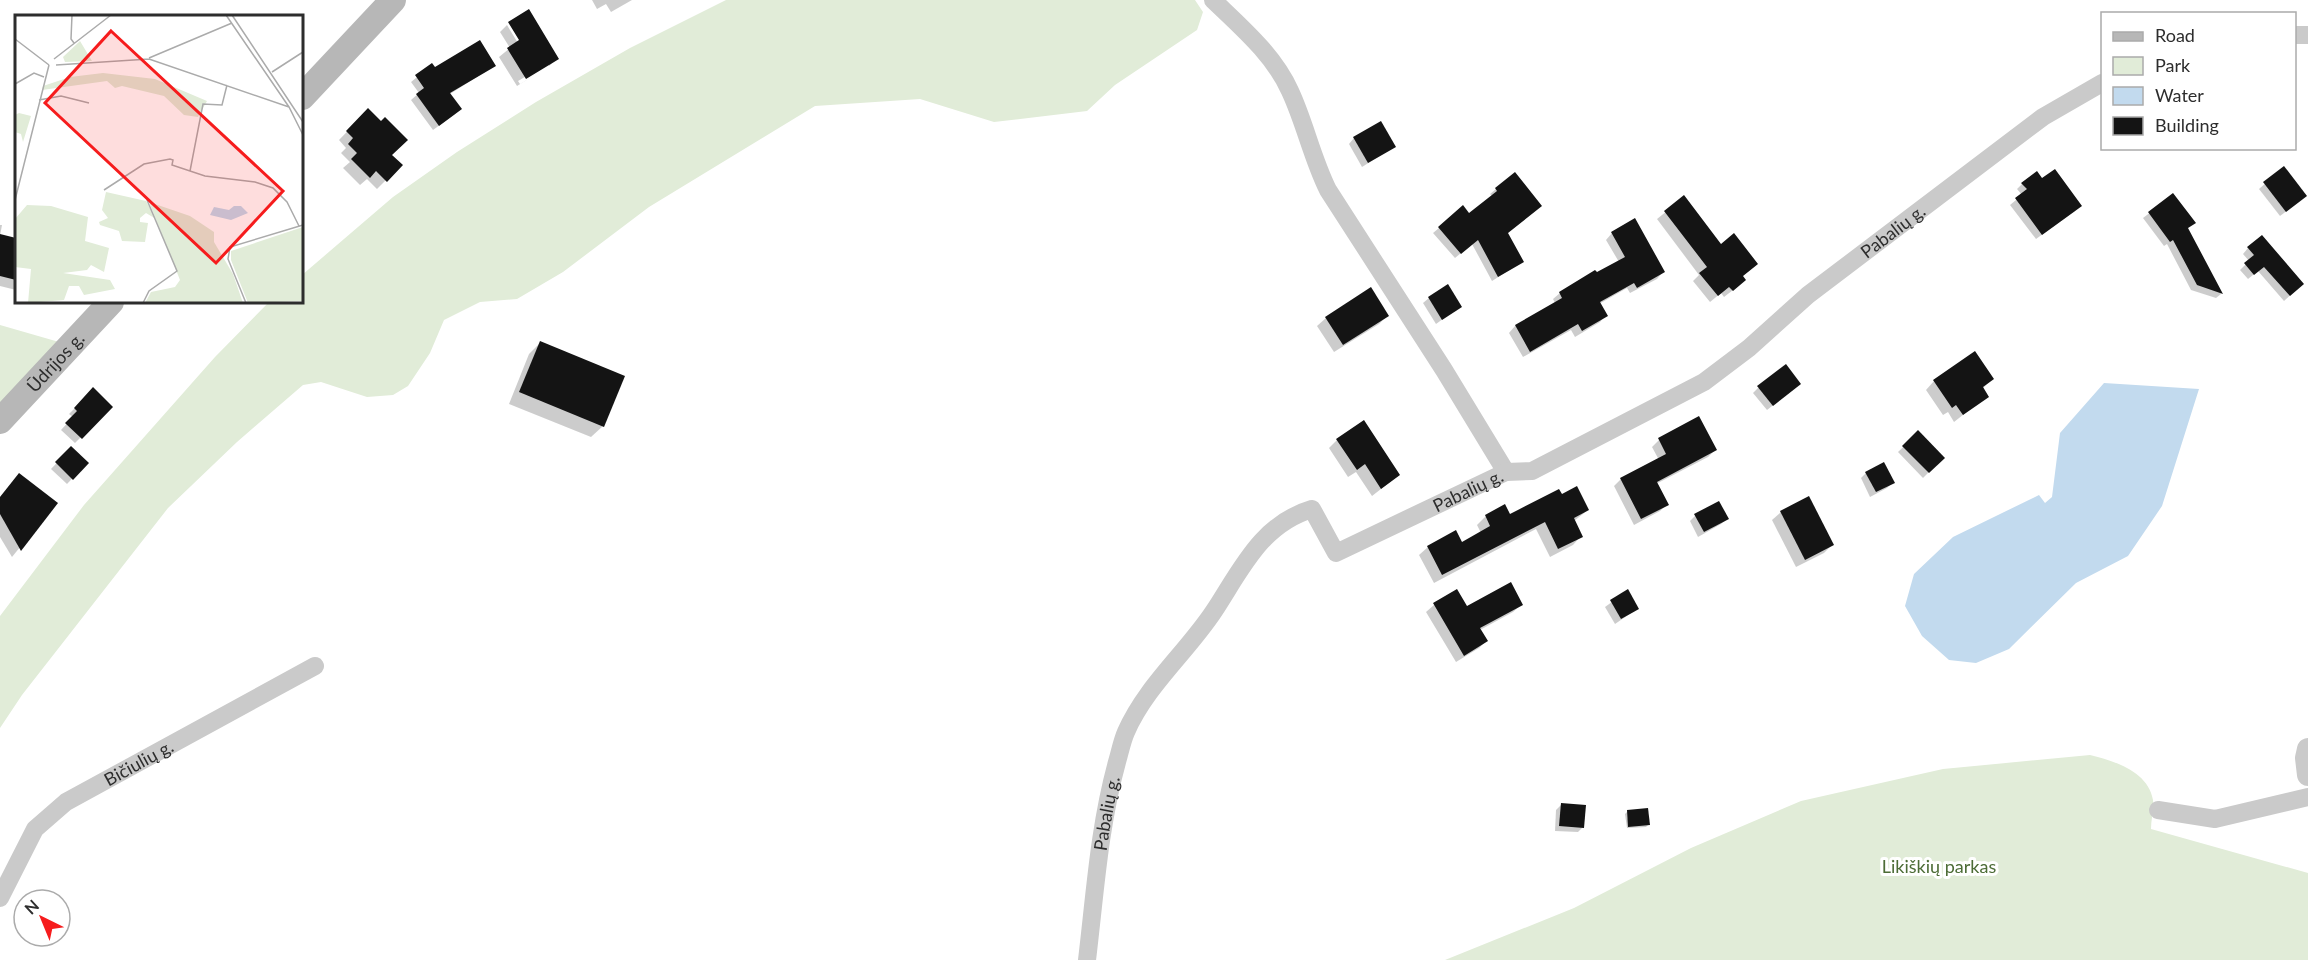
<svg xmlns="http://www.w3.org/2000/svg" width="2308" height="960" font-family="Lato,sans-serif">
  <rect width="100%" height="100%" fill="#fff"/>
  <g fill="#e1ecd8">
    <polygon points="726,0 1195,0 1203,12 1197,30 1115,85 1087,111 994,122 920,99 815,106 649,207 563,272 517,299 480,302 444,320 430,353 408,386 393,395 367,397 321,382 303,385 237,442 168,508 22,695 0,728 0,616 84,505 215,357 269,302 302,302 302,275 393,197 457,152 536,102 630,48"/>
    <polygon points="0,325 59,342 0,405"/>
    <path d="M2090 755C2114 761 2148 771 2153 800 2154 809 2151 820 2151 829L2308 873V960H1445L1574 908 1691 848 1801 801 1943 769Z"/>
  </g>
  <polygon fill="#c2daee" points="2104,383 2199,389 2162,506 2128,556 2076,583 2009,649 1976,663 1949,660 1922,636 1905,606 1914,574 1953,537 2039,495 2045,503 2052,497 2060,433"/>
  <g fill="#0003">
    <polygon points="592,0 632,0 611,12 606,4 597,9"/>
    <polygon points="529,12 557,59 549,66 549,63 518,81 520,84 549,66 517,86 499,57 510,48 500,32 507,25 521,48 524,46 509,23"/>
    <polygon points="432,65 435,69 494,66 450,94 455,114 433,130 411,100 419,93 411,82"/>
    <polygon points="368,110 390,155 401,165 377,189 367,179 360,185 343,168 350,162 341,153 346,148 339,140"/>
    <polygon points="1354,138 1394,147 1362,167 1349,144"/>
    <polygon points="2283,168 2300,201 2280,216 2259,189"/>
    <polygon points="2022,184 2075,211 2036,239 2010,205 2022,195 2017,189"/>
    <polygon points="1496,189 1535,211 1506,234 1522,262 1492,281 1472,244 1455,258 1433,233 1439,228 1469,215 1492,196 1490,194"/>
    <polygon points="2173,195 2187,229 2221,294 2216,298 2191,290 2167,244 2164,246 2143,218"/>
    <polygon points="1683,198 1742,277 1737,287 1724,297 1721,293 1710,302 1693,281 1699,275 1657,219"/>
    <polygon points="0,225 2,225 0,236 16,239 16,290 0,286"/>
    <polygon points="1612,233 1663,272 1657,279 1630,293 1627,288 1599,304 1606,315 1600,322 1575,337 1571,330 1523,357 1509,333 1515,326 1555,303 1553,299 1560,293 1619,262 1606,240"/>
    <polygon points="2248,248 2297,289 2284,301 2258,271 2248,279 2240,270 2249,261 2243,254"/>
    <polygon points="1429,298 1461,306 1436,324 1423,303"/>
    <polygon points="1387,316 1379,324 1334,352 1317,326 1326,318"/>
    <polygon points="540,343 603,426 591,437 509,404 529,354"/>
    <polygon points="1992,379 1982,389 1987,396 1954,422 1948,412 1943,415 1926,390 1934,381"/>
    <polygon points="1758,388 1794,389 1767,410 1753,393"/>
    <polygon points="93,390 111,407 75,443 61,430 73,417 69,414"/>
    <polygon points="1699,418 1715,450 1708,457 1656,484 1667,504 1660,511 1634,525 1614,486 1621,479 1659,460 1652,447 1659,440"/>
    <polygon points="1918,433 1943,458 1923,478 1898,452"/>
    <polygon points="1337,440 1399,475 1372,496 1356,472 1348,477 1329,448"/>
    <polygon points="71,448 87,463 67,484 51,469"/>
    <polygon points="1866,473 1893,482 1887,488 1870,497 1861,478"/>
    <polygon points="19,475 56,503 12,557 0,537 0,497"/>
    <polygon points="1561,496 1588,510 1574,521 1581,536 1573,545 1550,557 1536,529 1434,583 1419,555 1428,547 1461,544 1481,533 1477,525 1485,517 1505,506 1510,516"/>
    <polygon points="1781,512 1832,545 1824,553 1796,567 1772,520"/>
    <polygon points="1695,516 1727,519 1721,524 1698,537 1690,521"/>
    <polygon points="1456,591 1466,608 1521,605 1513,612 1480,630 1486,641 1479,648 1456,662 1426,612 1434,605"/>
    <polygon points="1627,591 1637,609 1615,624 1605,607"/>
    <polygon points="1561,805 1583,827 1578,832 1555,831 1556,810"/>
    <polygon points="1628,811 1648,825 1646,827 1627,828 1625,814"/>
  </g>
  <g fill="#141414">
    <polygon points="529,9 559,59 526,79 507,48 519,40 508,22"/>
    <polygon points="480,40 496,66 450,93 462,109 439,126 416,94 424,88 415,75 432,63 435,67"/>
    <polygon points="368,108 381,121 385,117 408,140 392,155 403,165 387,182 376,171 370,178 351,159 357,153 348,144 353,138 346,131"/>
    <polygon points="1381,121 1396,147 1368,163 1353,137"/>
    <polygon points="2284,166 2307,196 2286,212 2263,182"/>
    <polygon points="2055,169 2082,206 2042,235 2015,198 2027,189 2021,183 2037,171 2042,178"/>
    <polygon points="1515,172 1542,206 1508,233 1524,262 1498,277 1478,240 1461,254 1438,227 1463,205 1469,213 1497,191 1495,188"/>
    <polygon points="2173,193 2196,223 2188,228 2223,294 2197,285 2173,240 2170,242 2148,212"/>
    <polygon points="1684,195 1721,244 1734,233 1758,264 1743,276 1746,280 1733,291 1729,287 1718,296 1699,273 1707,267 1664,211"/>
    <polygon points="1635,218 1665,272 1637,288 1634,283 1600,302 1608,316 1582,331 1578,324 1530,352 1515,325 1562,298 1559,292 1595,270 1597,272 1625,257 1611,232"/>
    <polygon points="0,234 16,238 16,280 0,276"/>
    <polygon points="2262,235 2304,284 2290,296 2264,267 2254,275 2244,263 2254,255 2247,247"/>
    <polygon points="1448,284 1462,307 1442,320 1428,297"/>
    <polygon points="1371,287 1389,316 1343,345 1325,317"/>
    <polygon points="540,341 625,376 604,427 519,392"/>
    <polygon points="1975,351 1994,379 1983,387 1989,397 1963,415 1956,405 1952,408 1933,380"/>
    <polygon points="1786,364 1801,384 1773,406 1757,386"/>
    <polygon points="93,387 113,407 82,439 65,423 77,411 74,408"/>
    <polygon points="1699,416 1717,450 1657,482 1669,505 1641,519 1620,478 1666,454 1658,438"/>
    <polygon points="1364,420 1400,475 1381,489 1365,464 1357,470 1336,439"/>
    <polygon points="1918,430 1945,458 1929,473 1902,446"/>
    <polygon points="71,446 89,463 73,480 55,462"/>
    <polygon points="1884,462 1895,483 1876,492 1865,472"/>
    <polygon points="19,473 58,503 21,551 0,514 0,497"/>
    <polygon points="1577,486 1589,510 1574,518 1583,537 1558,549 1545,522 1442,575 1427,546 1456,530 1462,542 1490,526 1485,515 1505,504 1510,514 1559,489 1562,494"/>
    <polygon points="1809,496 1834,545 1805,560 1780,511"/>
    <polygon points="1719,501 1729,519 1704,532 1694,514"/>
    <polygon points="1511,582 1523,605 1480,628 1488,641 1464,656 1433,603 1457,589 1467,606"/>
    <polygon points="1628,589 1639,609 1621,619 1610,600"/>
    <polygon points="1561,803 1586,805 1584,828 1559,826"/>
    <polygon points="1648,808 1650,825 1628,827 1627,810"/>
  </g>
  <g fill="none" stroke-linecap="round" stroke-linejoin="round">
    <g stroke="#cacaca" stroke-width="18">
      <path d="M1213 0C1241 27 1274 55 1290 91 1305 123 1312 158 1328 190L1444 370 1506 472"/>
      <polyline points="2294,35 2308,35"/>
      <polyline points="2158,810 2215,819 2308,797"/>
      <path id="s1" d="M0 898 35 829 66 802 315 666"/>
      <path id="s2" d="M1087 960C1095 894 1099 827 1117 762 1120 752 1122 741 1126 732 1146 686 1187 652 1214 611 1241 570 1261 524 1312 509L1336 553 1506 472 1532 471 1704 382 1749 348 1808 295 2043 117 2102 83"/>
    </g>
    <polyline stroke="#cacaca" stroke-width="22" points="2308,749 2306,758 2308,775"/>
    <g stroke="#b7b7b7" stroke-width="26">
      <polyline points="302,97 393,0"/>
      <path id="s3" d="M0 421 111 302"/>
    </g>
  </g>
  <g text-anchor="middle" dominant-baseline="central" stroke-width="6" stroke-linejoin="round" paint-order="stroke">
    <g font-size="18" fill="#2d2d2d" stroke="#fff">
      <text stroke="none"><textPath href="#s2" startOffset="1227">Pabalių g.</textPath></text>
      <text stroke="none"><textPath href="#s3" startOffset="81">Ūdrijos g.</textPath></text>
      <text stroke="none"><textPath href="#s2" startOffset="723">Pabalių g.</textPath></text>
      <text stroke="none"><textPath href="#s1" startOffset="201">Bičiulių g.</textPath></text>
      <text stroke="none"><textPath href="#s2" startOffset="148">Pabalių g.</textPath></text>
    </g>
    <g font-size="18" fill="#4c6c36" stroke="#fff">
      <text x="1939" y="866">Likiškių parkas</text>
    </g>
  </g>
  <g transform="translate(15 15)">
    <rect width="288" height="288" fill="#fff"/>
    <path d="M65 26 77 46 50 47 48 42ZM88 58 140 64 192 86 183 102 169 100 149 81 107 71 100 73 92 66 27 75 28 71 55 62ZM4 98 16 101 8 127 6 119 0 117V100ZM91 177 131 186 141 204 131 198 125 203V207L133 208 130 227 107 226 104 216 85 210 84 207 93 203 87 195ZM134 187 175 201 199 217V227L218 259 228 288H130L136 277 160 272 165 265ZM12 190 36 191 73 202 70 226 94 233 89 257 76 250 72 255 48 258 95 265 100 274 69 280 64 271H54L49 285 13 288 16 254 0 252V204ZM288 212V286L233 288 216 245V236Z" fill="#e1ecd8"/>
    <path d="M219 191H226L233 198 216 205 195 200 199 192 214 195Z" fill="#c2daee"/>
    <path fill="none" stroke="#ababab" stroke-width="1.5" d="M57 0 56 24 59 28M211 0 274 92 288 120M217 0 288 107M0 24 34 50M134 43 217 8M39 44 96 0M41 50 134 44 274 92M257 57 288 37M0 69 19 58 29 62M24 85 46 81 74 88M175 156 188 89 207 90 212 70M89 175 129 149 155 144 158 145 157 150 190 161 240 167 258 173 272 187 284 211M0 185 34 50M128 288 134 276 162 256 132 185M231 288 213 244 215 232 288 210"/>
    <path fill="#f61c1d" fill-opacity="0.15" stroke="#f61c1d" stroke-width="3" d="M96 16 268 176 201 248 30 88Z"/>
    <rect width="288" height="288" fill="none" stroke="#2d2d2d" stroke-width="3"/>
  </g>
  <rect x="2101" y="12" width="195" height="138" fill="#ffffff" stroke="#ababab" stroke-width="1.5"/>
  <rect x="2113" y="32" width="30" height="9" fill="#b7b7b7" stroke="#ababab" stroke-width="1.5"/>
  <text x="2155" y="42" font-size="18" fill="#2d2d2d">Road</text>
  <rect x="2113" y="57" width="30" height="18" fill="#e1ecd8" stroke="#ababab" stroke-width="1.5"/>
  <text x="2155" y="72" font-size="18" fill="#2d2d2d">Park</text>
  <rect x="2113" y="87" width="30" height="18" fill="#c2daee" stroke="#ababab" stroke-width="1.5"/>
  <text x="2155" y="102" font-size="18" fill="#2d2d2d">Water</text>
  <rect x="2113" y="117" width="30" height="18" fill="#141414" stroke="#ababab" stroke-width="1.5"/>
  <text x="2155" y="132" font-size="18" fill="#2d2d2d">Building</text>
  <g transform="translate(42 918) rotate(317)"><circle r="28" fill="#ffffff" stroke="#ababab" stroke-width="1.5"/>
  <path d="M0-4.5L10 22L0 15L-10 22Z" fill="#f61c1d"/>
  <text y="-9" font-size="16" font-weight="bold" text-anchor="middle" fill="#2d2d2d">N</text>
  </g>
</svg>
